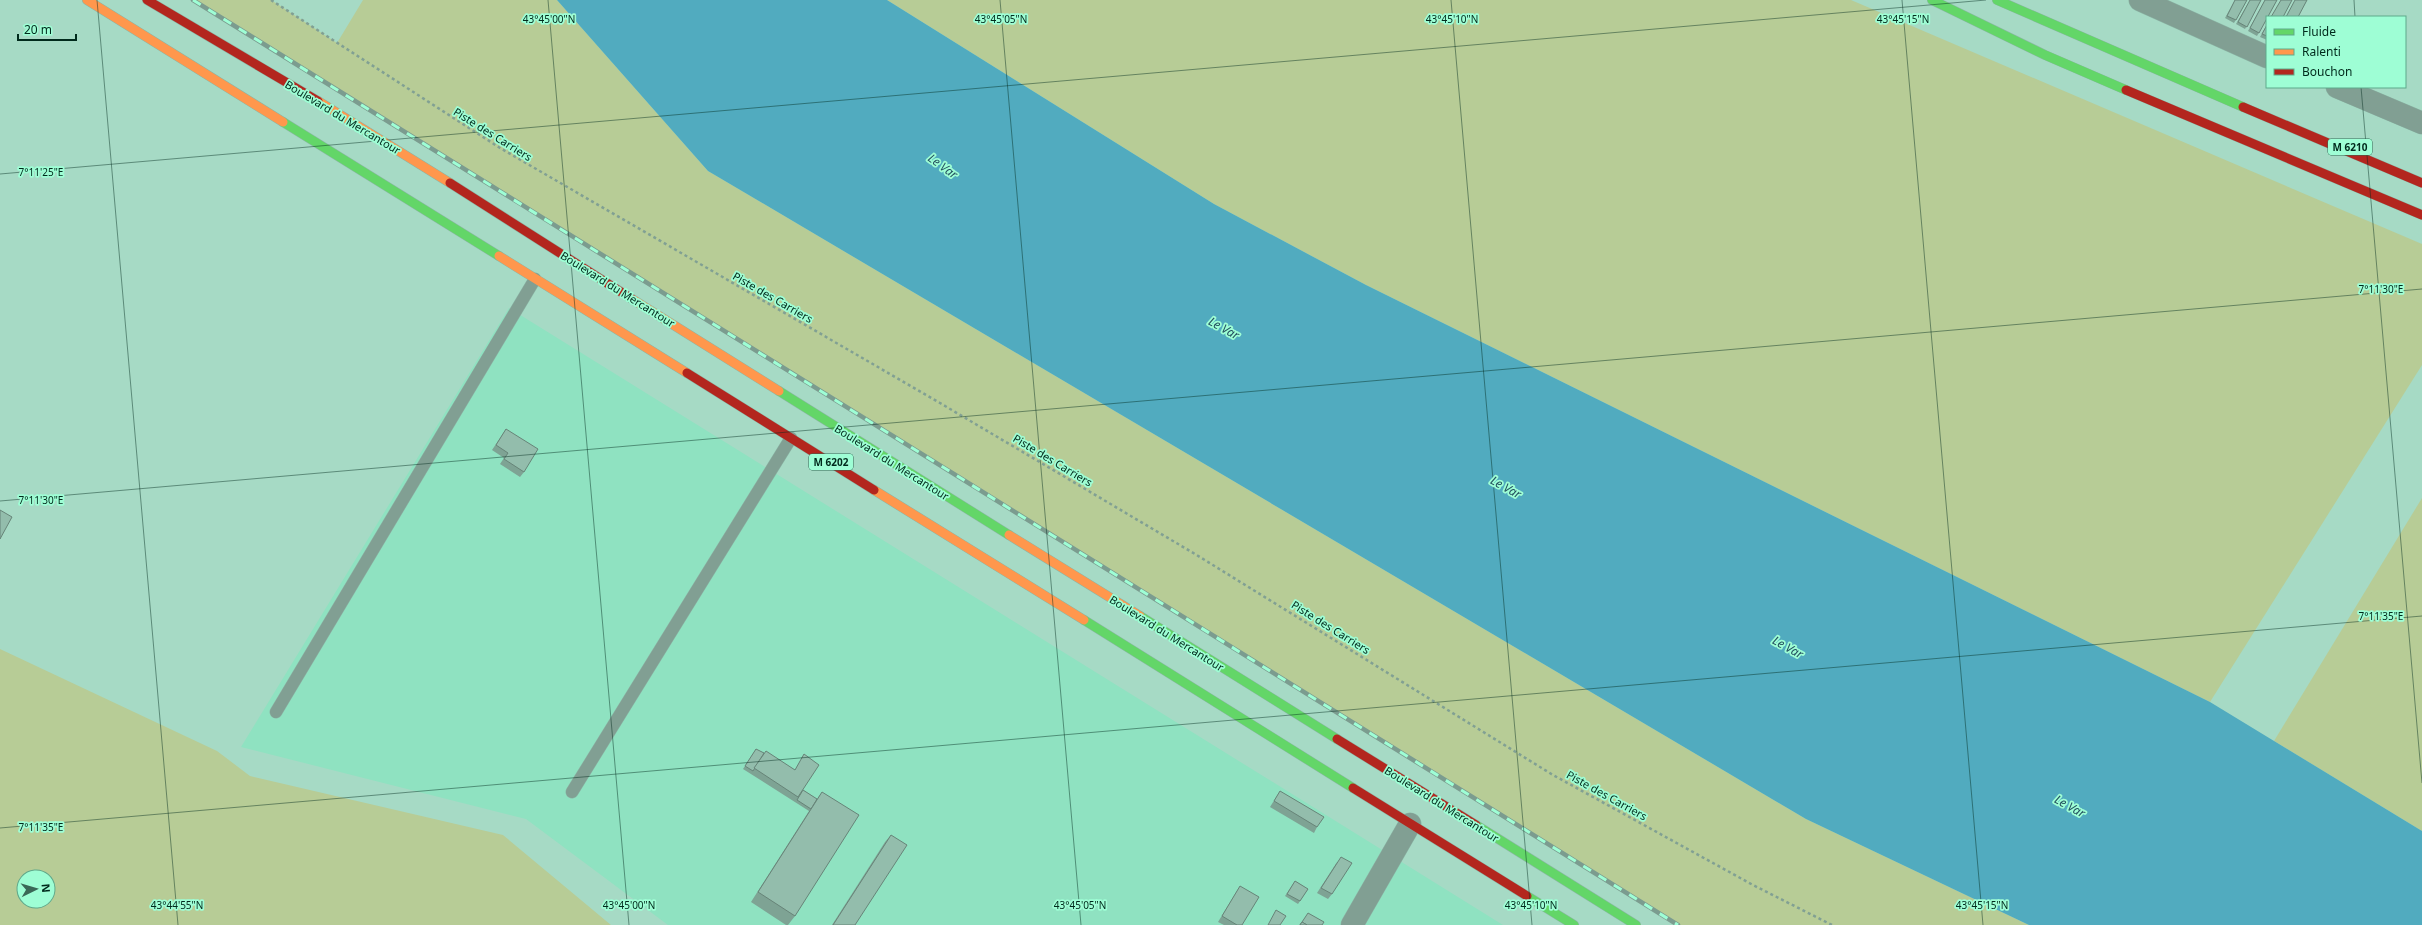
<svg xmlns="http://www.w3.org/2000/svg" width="2422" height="925" font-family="'Noto Sans',sans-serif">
  <rect width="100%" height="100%" fill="#a6dac5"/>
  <polygon fill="#8fe2c1" points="509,308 1503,925 668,925 526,819 241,747"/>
  <g fill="#b7cc96" fill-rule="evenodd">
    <polygon points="193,0 271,0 337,43 363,0 557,0 708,171 1806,819 2029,925 1678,925"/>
    <polygon points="887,0 1851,0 2422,244 2422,365 2210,702 1366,285 1214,204"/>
    <polygon points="2422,498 2422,831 2274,741"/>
    <path d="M0 649 217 751 250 776 503 835 611 925H0ZM24 877H48V901H24Z"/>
  </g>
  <polygon fill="#51abbf" points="557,0 887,0 1214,204 1366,285 2210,702 2422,831 2422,925 2029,925 1806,819 708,171"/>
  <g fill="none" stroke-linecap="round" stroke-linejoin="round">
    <defs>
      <g id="lane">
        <polyline points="276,712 535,279"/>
        <polyline points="572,792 791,438"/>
      </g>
      <g id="street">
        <polyline points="2140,0 2267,57"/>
        <polyline points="2337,87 2422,123"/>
        <polyline points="1352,925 1410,824"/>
      </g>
      <g id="fast">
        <polyline points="1932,0 2045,55 2126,90"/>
        <polyline points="1997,0 2243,107"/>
        <polyline points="283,122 499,256"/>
        <polyline points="779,391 1009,535"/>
        <polyline points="1140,616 1337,739"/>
        <polyline points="1084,620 1353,788"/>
        <polyline points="1476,825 1636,925"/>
        <polyline points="1527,896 1574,925"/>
      </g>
      <g id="slow">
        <polyline points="87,0 283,122"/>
        <polyline points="318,101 450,183"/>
        <polyline points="499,256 687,373"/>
        <polyline points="632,299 779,391"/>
        <polyline points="874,490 1084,620"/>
        <polyline points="1009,535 1140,616"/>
      </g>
      <g id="jam">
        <polyline points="147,0 318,101"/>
        <polyline points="2126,90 2422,215"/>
        <polyline points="2243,107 2422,183"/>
        <polyline points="450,183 632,299"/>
        <polyline points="687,373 874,490"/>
        <polyline points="1337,739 1476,825"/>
        <polyline points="1353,788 1527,896"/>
      </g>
    </defs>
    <use href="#lane" stroke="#8cb6a6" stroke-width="13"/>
    <use href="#street" stroke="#8cb6a6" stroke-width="23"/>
    <use href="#fast" stroke="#8cb6a6" stroke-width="10"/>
    <use href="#slow" stroke="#8cb6a6" stroke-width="10"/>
    <use href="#jam" stroke="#8cb6a6" stroke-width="10"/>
    <polyline stroke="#81a093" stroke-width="2.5" stroke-dasharray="3 3" stroke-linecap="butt" points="271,0 500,148 940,403 1195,554 1553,775 1753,885 1832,925"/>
    <use href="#lane" stroke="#819f93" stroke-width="12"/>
    <use href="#street" stroke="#819f93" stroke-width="22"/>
    <use href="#fast" stroke="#63d668" stroke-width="9"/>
    <use href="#slow" stroke="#ff974d" stroke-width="9"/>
    <use href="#jam" stroke="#b3261e" stroke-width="9"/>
    <defs>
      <polyline id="rail" points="193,0 1678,925"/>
    </defs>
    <use href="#rail" stroke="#7b9c8f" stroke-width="4.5"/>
    <use href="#rail" stroke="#9efed5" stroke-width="3" stroke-dasharray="9" stroke-linecap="butt"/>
  </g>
  <g fill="#7ea394">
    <polygon points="2235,0 2247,0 2234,23 2225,18"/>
    <polygon points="2250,0 2261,0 2245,29 2236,24"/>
    <polygon points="2265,0 2277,0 2257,36 2248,31"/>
    <polygon points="2267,24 2267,40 2260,37"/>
    <polygon points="506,429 524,472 520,477 500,464 504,458 492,450"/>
    <polygon points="756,749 764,753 795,770 804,754 803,790 817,799 822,792 795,916 788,925 786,925 751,902 809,811 743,769"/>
    <polygon points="1280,791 1317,827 1314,833 1270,807"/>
    <polygon points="891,835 855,925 832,925 885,842"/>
    <polygon points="1337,862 1332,894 1328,899 1317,893"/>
    <polygon points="1295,881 1308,889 1298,904 1285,896"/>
    <polygon points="1240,886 1242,925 1224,925 1218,922"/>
  </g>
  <g fill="#93bdac" stroke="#678478">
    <polygon points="2235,0 2247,0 2236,20 2227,16"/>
    <polygon points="2250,0 2261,0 2247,27 2238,22"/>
    <polygon points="2265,0 2277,0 2259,33 2250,28"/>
    <polygon points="2281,0 2292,0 2283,17 2271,17"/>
    <polygon points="2295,0 2307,0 2298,17 2286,17"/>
    <polygon points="2267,25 2267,36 2262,34"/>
    <polygon points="506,429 538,449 524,472 504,459 508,453 496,445"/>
    <polygon points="0,510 12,517 0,539"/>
    <polygon points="756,749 764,753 753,771 745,766"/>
    <polygon points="766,751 795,770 804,754 819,765 798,797 754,768"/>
    <polygon points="803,790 817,799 811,809 797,800"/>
    <polygon points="1280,791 1324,817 1317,827 1274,801"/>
    <polygon points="822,792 859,815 795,916 758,892"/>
    <polygon points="891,835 907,845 855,925 833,925"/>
    <polygon points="1341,857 1352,863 1332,894 1321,888"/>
    <polygon points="1295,881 1308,889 1300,901 1287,894"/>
    <polygon points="1240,886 1259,897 1242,925 1237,925 1222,916"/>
    <polygon points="1276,910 1286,916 1280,925 1268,925"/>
    <polygon points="1308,913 1324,922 1322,925 1307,925 1302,922 1300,925"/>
    <polygon points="1302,922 1307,925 1300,925"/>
  </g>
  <path fill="none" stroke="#002a1c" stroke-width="1" stroke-opacity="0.45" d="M97 0 178 925M548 0 629 925M1000 0 1081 925M1451 0 1532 925M1902 0 1983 925M2354 0 2355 17M2361 87 2422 783M0 174 1986 0M0 501 2422 289M0 828 2422 616"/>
  <g text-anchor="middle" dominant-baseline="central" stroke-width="3.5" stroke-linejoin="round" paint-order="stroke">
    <g fill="#9efed5" stroke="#2f6a54" stroke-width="1">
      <rect x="2328" y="139" width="44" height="16" rx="3"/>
      <rect x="809" y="454" width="44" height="16" rx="3"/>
    </g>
    <g font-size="10" font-weight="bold" fill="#002a1c">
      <text x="2350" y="147">M 6210</text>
      <text x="831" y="462">M 6202</text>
    </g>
    <g font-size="11" fill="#002a1c" stroke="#9efed5">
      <text transform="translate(343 117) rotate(31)">Boulevard du Mercantour</text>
      <text transform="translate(493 134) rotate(32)">Piste des Carriers</text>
      <text transform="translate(618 289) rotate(32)">Boulevard du Mercantour</text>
      <text transform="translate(773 297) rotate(30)">Piste des Carriers</text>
      <text transform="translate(1053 460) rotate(31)">Piste des Carriers</text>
      <text transform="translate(892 462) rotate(32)">Boulevard du Mercantour</text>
      <text transform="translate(1331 627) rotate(32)">Piste des Carriers</text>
      <text transform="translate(1167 633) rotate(32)">Boulevard du Mercantour</text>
      <text transform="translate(1607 795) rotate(29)">Piste des Carriers</text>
      <text transform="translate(1442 804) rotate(32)">Boulevard du Mercantour</text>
    </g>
    <g font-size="12" font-style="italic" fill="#224e5e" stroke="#9efed5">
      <text transform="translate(943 166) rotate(36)">Le Var</text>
      <text transform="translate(1224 328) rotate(29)">Le Var</text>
      <text transform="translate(1506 487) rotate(29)">Le Var</text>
      <text transform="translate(1788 647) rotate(29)">Le Var</text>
      <text transform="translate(2070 806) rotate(29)">Le Var</text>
    </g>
  </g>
  <g font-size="10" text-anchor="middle" fill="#002a1c" stroke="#9efed5" stroke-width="3.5" stroke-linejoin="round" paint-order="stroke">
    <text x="549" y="23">43°45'00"N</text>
    <text x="1001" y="23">43°45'05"N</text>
    <text x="1452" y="23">43°45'10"N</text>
    <text x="1903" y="23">43°45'15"N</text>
    <text x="41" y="176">7°11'25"E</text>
    <text x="2381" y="293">7°11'30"E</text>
    <text x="41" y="504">7°11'30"E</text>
    <text x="2381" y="620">7°11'35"E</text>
    <text x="41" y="831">7°11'35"E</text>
    <text x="177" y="909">43°44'55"N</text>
    <text x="629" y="909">43°45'00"N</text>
    <text x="1080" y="909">43°45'05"N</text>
    <text x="1531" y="909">43°45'10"N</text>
    <text x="1982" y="909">43°45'15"N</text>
  </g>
  <rect x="2266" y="16" width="140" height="72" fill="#9efed5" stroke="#5fa98b"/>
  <rect x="2274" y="29" width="20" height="6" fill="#63d668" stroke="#5fa98b"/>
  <text x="2302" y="36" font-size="12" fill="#002a1c">Fluide</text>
  <rect x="2274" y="49" width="20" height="6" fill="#ff974d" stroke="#5fa98b"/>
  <text x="2302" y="56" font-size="12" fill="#002a1c">Ralenti</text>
  <rect x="2274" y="69" width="20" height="6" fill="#b3261e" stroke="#5fa98b"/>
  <text x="2302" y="76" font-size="12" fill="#002a1c">Bouchon</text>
  <g transform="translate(36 889) rotate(85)"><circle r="19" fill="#9efed5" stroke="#5fa98b"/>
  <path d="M0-3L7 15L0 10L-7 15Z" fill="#3a6857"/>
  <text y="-6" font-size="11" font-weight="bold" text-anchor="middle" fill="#002a1c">N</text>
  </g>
  <path d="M18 34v6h58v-6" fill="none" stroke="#002a1c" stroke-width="2"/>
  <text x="24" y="34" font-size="12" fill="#002a1c" stroke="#9efed5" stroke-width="3" paint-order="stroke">20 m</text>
</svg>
